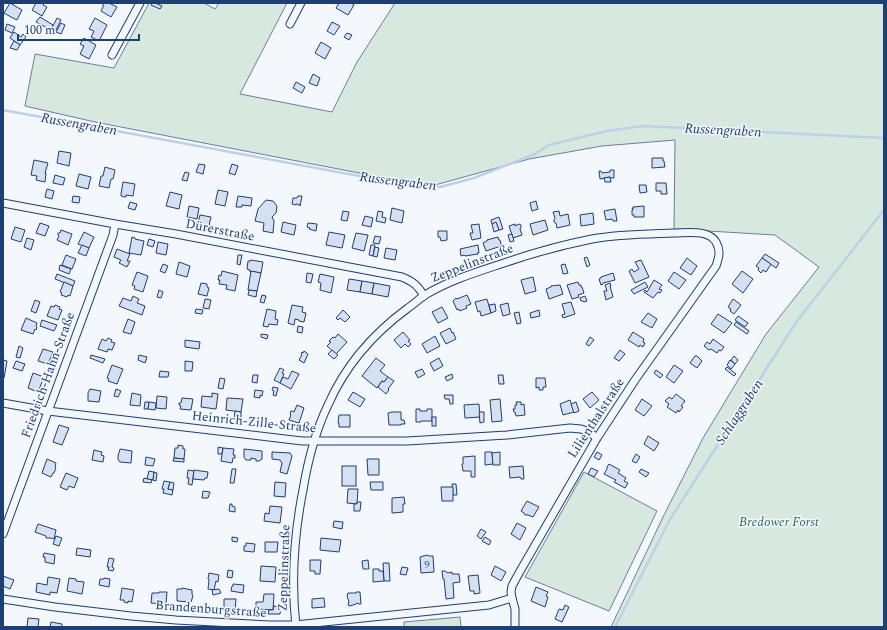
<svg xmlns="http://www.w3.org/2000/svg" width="887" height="630" font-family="Spectral,serif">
  <rect width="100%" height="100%" fill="#f4f7fb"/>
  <g fill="#d7e8df" stroke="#687fa3">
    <polygon points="149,3 204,3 215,9 219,3 287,3 240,94 332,112 357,62 395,3 884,3 884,627 611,627 663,517 703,438 766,334 819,267 775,235 674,229 675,140 602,146 529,159 435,185 411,183 95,122 25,106 35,54 114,68"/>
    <polygon points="584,472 657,511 609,611 525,577"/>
    <polygon points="460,617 461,627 404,627 404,622"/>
  </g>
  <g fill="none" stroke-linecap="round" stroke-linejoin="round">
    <g stroke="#bed0e5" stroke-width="2.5">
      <polyline points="3,110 408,185 440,187 474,178 535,154 549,145 607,131 643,126 884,138"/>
      <polyline points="615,627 669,521 797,321 884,210"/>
    </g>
  </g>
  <g fill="#d5e0f0" stroke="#1d3f73">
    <polygon points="10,3 22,10 17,20 11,17 4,13"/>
    <polygon points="36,3 44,3 43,5 47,7 42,16 32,10"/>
    <polygon points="104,3 109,3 117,7 111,17 101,11 103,7 103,5"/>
    <polygon points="152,3 155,3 162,6 160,9 151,5"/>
    <polygon points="339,3 351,3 354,5 348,15 336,8"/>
    <polygon points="40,17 53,25 49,32 45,30 47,28 36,22"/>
    <polygon points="57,18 61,20 56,30 52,28"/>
    <polygon points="95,18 107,25 99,41 91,37 94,31 89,29"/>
    <polygon points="332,22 340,26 334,35 327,31"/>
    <polygon points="61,23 65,25 61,34 56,32"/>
    <polygon points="7,24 15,27 12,33 5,30"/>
    <polygon points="14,32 21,37 23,34 26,37 20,45 10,38"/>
    <polygon points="347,33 352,35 349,40 344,37"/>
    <polygon points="84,38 96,45 89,59 80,54 84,46 80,44"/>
    <polygon points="14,41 20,45 17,50 10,48"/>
    <polygon points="321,42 331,48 325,59 315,53"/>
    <polygon points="313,74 320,78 317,86 309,83"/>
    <polygon points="296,82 305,87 302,93 293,88"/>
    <polygon points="59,151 71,153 69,166 57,163"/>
    <polygon points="652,158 663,158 663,161 664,161 665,167 652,168"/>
    <polygon points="34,160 48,163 45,173 46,173 45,182 36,180 37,176 31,175"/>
    <polygon points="199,164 205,165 203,174 196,172"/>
    <polygon points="232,164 238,166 235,175 229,173"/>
    <polygon points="105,167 115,170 113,179 111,179 109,188 99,186 101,176 103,176"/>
    <polygon points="610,170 614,170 614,178 611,178 610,177 600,179 599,171 601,171 602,173 610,172"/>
    <polygon points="185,172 189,173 187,181 182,180"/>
    <polygon points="79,174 91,177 88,189 76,186"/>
    <polygon points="55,175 65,178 63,185 53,183"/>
    <polygon points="610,177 611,182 605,182 604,178"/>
    <polygon points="123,182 135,184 133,196 126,195 126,197 125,197 121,196 121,194"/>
    <polygon points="656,183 666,183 667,194 661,194 661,191 656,191"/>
    <polygon points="639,185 646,185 647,192 640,193"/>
    <polygon points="47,189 54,191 52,199 45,197"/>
    <polygon points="218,190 228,192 225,206 215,204"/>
    <polygon points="170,192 182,195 179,209 166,206"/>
    <polygon points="73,196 80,197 79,203 72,202"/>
    <polygon points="238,196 252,198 251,206 242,205 242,207 236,207"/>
    <polygon points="298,196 302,196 300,206 300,205 296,204 296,205 292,204 293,198 297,198"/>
    <polygon points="266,200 273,201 277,206 276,213 272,217 274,221 273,233 263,231 264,223 255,221 258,209"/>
    <polygon points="536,201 538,209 532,211 530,203"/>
    <polygon points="130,202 137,204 135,210 128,208"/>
    <polygon points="189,206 199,208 197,219 187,217"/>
    <polygon points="644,206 644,217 634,217 634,215 632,215 632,210 633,210 632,208 634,208 633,207"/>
    <polygon points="392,208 404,211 402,223 390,220"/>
    <polygon points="615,209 617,221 613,221 612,219 606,220 604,211"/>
    <polygon points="343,211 349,212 347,221 341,220"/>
    <polygon points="378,211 383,212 382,217 386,218 385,223 376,221"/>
    <polygon points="559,211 560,216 568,214 570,225 557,228 556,223 554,222 554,220 555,218 553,212"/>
    <polygon points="593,213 594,224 581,226 580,215"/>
    <polygon points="200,215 211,217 208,230 197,227"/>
    <polygon points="365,216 373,218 371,227 362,225"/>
    <polygon points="499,217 503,229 499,230 496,223 492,224 491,220"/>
    <polygon points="545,220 548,230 533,235 530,224"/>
    <polygon points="283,222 296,225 294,235 281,232"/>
    <polygon points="496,222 499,230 494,232 492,224"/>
    <polygon points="40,223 49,226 45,236 36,233"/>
    <polygon points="308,223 317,224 316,231 309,229 310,228 307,227"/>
    <polygon points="479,224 481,238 472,240 470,233 473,233 471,225"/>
    <polygon points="515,224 515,226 519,224 521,225 521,227 520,229 522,235 513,238 509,226"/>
    <polygon points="15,227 25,230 21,242 11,239"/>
    <polygon points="61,230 72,234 68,245 57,240 59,236 58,235 58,233 60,233"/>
    <polygon points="438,231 447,231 447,240 441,241 440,237 438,237"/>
    <polygon points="84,232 94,237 89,248 78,244"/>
    <polygon points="329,232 345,235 342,248 326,245"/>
    <polygon points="356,233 368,235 364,251 352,248"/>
    <polygon points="512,234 514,241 510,242 508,235"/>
    <polygon points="375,236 381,237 379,244 373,243"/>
    <polygon points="132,237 135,238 135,239 144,241 141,255 129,253"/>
    <polygon points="498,237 499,240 500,240 501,244 500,244 501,246 486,251 483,243 487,241 487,240"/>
    <polygon points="27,238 34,240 31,250 24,247"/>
    <polygon points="149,239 155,241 153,247 147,245"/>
    <polygon points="158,242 168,244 166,255 156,253"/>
    <polygon points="82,245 89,248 86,256 78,253"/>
    <polygon points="371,245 375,245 373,256 369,255"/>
    <polygon points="478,245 479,253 477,253 478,254 465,256 464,255 461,256 460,249"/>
    <polygon points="375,247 379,248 377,257 373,256"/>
    <polygon points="386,248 397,250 395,260 384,258"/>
    <polygon points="117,249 130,254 127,261 130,261 127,267 119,263 121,260 114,257"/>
    <polygon points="765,254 779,263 776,268 762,258"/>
    <polygon points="66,255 76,259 72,269 62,265"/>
    <polygon points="238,255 242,255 240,265 237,264"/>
    <polygon points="587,257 590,265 587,267 584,258"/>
    <polygon points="687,258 697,266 691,275 680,268"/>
    <polygon points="762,258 771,264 766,272 763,270 761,273 758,270 759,268 756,266"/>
    <polygon points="251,260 263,262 261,273 249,271 250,270 247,269 248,261 251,261"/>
    <polygon points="641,260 649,277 635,283 629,271 632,269 634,272 639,269 635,262"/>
    <polygon points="179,262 190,266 187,277 176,274"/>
    <polygon points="163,264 168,266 165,273 160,271"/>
    <polygon points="565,264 568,273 563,274 561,265"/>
    <polygon points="60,265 71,269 69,274 59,270"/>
    <polygon points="222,271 238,275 235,291 226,289 227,285 219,284 220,280 218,280 219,275 221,276"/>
    <polygon points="251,271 261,273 257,291 248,290"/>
    <polygon points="742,271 753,279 743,293 732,284"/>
    <polygon points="137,272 148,276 143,292 134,289 135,286 132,285"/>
    <polygon points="674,272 686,280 679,289 668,281"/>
    <polygon points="307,273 313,274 311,283 306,282"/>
    <polygon points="613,273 615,280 603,283 603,284 601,285 599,279 601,278 601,277"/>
    <polygon points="57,274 75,281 73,286 55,279"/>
    <polygon points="320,274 334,277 331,293 320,290 321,283 318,282"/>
    <polygon points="533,277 536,291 525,294 521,280"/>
    <polygon points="349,279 362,281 360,292 347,290"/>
    <polygon points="654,280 662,285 659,289 662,290 660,293 658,292 653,298 644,292 645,290 647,292"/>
    <polygon points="362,281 374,283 372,294 360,292"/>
    <polygon points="64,282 73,286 70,296 68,295 67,297 61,295 62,293 60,292"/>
    <polygon points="578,282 579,285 581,285 581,287 582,287 584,293 578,295 579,297 572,299 567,285"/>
    <polygon points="645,282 648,287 634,294 631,290"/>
    <polygon points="201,283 207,284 207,287 209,288 207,296 198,294"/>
    <polygon points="374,283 390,286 388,297 372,294"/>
    <polygon points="610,283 611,286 610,286 613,297 606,300 604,291 607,291 605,285"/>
    <polygon points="560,285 563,294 549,299 546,289 551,287 551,286"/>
    <polygon points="159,290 163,292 161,298 157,297"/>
    <polygon points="249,290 257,291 256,297 248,295"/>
    <polygon points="262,295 266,296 264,303 260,302"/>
    <polygon points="467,295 471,304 466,306 467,308 460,311 459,309 457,310 453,301 456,298 457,299"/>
    <polygon points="133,296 139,299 137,303 145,306 142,315 119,306 123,298 131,301"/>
    <polygon points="585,296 587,301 584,302 583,301 581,301 580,298"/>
    <polygon points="205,299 211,300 209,309 203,308"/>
    <polygon points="487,299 491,313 481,316 480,311 478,312 475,302"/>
    <polygon points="733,299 741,305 734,314 730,311 731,309 728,307"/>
    <polygon points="35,300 40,302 36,313 31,311"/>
    <polygon points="571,302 575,314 563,318 562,315 565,314 562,304"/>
    <polygon points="508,303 510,314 503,316 500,305"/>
    <polygon points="495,304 496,311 491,313 489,305"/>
    <polygon points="55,305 60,307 59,309 62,310 58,320 47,316 51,306 54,307"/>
    <polygon points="292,305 303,307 302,312 306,313 304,322 299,321 299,320 295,319 294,325 288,323"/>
    <polygon points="442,307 448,318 438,323 432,312"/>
    <polygon points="196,309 203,310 202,314 195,313"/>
    <polygon points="267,309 276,311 275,319 278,320 277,325 269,324 268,327 263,326"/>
    <polygon points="343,310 350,317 345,322 340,318 338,320 336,318"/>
    <polygon points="539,310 540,316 531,318 530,313"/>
    <polygon points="519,312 521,323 517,324 514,313"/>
    <polygon points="648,313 657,319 652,328 641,322"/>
    <polygon points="718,314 732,323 724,333 711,324"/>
    <polygon points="738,316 748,323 745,327 735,320"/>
    <polygon points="26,318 37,323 36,326 37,327 36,330 35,329 33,334 21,330"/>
    <polygon points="128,319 135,322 131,334 123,332"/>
    <polygon points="42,320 57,325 54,331 40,326"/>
    <polygon points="736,322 749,331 747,334 734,325"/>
    <polygon points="298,326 303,327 302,333 297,332"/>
    <polygon points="450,328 452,333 453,332 456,339 446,344 440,333"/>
    <polygon points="403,332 410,340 408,341 411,344 408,347 405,344 401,348 394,340"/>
    <polygon points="633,332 644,339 643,342 645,343 643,347 640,345 639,347 628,340"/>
    <polygon points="261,334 268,335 267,339 261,337"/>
    <polygon points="338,334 347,342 336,354 327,346 331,342 329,341 333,337 335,338"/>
    <polygon points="435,336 440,346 427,353 422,344"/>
    <polygon points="590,337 594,340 589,346 586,344"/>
    <polygon points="108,338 112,340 111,342 115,343 112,350 108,349 107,352 98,349 102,339 106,341"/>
    <polygon points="713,339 724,347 721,351 719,350 717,353 711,349 709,350 704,346 707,342 710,344"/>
    <polygon points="185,340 200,342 199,349 185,347"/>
    <polygon points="19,346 23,348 20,358 16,357"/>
    <polygon points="43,349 53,352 48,364 38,361"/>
    <polygon points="332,350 338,355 334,359 328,354"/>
    <polygon points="620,350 625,354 619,361 614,358"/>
    <polygon points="304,351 308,354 304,363 299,360 302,355 301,354 302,352 303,353"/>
    <polygon points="91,355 105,359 103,363 90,358"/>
    <polygon points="139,355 147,357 145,363 138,360"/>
    <polygon points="695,356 697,356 702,361 697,368 690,363"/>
    <polygon points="734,356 738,360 735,364 731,360"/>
    <polygon points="376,358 385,365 380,371 388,377 384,382 382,381 377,388 362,376"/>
    <polygon points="439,358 443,366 434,371 430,363"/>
    <polygon points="3,360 7,361 4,378 3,378"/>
    <polygon points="730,360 735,364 731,369 727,365"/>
    <polygon points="16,361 25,364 22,371 13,368"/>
    <polygon points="185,361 193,362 192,371 185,371"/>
    <polygon points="112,365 123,369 117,384 108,381 109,379 107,378"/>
    <polygon points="674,365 683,371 674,383 666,377"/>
    <polygon points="727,367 736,374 734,376 725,369"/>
    <polygon points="280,368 284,370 282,373 284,374 280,383 274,380"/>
    <polygon points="422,369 425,374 418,378 415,372"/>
    <polygon points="656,370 663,375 660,378 654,373"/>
    <polygon points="160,371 169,372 168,377 159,377"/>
    <polygon points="292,371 299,374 291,389 280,383 283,377 288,379"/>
    <polygon points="33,373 44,377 38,392 28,388"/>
    <polygon points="452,374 453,378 447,381 445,377"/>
    <polygon points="253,375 258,375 257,383 252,382"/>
    <polygon points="498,375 503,375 504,384 499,384"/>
    <polygon points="388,377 394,381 388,389 389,390 386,394 378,387 382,381 384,382"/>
    <polygon points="220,378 225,379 223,389 218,388"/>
    <polygon points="536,378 545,378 546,387 543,387 543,390 539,390 539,387 536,388"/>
    <polygon points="273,387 278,388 276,396 273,395 274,391 272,390"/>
    <polygon points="90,389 101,391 99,402 88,401 88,393"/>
    <polygon points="116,389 121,391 118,397 114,396"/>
    <polygon points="255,390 263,391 262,396 260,395 260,398 254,397"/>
    <polygon points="353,392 365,399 360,407 348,400"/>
    <polygon points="592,392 599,400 590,408 583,399"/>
    <polygon points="132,393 141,395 140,406 130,405"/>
    <polygon points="212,393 218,394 216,409 201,407 202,396 212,397"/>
    <polygon points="676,394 685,401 681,406 683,407 679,412 678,410 676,413 667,407 669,404 665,401 669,397 672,399"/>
    <polygon points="444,395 453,395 453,404 450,404 449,399 445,399"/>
    <polygon points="157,396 167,397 166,409 156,408"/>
    <polygon points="182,398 193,399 191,410 180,409 181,406 179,405 179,403 181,403"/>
    <polygon points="227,398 243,399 241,412 226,410"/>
    <polygon points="500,399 502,421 492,422 490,400"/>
    <polygon points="642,399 652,406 644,416 635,410"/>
    <polygon points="570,400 574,412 563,415 560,404"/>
    <polygon points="145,402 149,402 148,409 144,409"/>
    <polygon points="149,402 156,403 155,410 148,409"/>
    <polygon points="516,402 521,402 521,405 524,404 525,415 516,416 515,412 514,412 513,409 515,409 515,405 517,405"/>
    <polygon points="576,402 579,411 574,413 571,404"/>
    <polygon points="479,404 480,417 465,418 464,405"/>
    <polygon points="297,405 304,408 299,423 289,420 291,415 290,414 291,411 292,411 294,412"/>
    <polygon points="416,409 420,409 420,411 427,411 427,409 432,409 432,421 421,421 421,422 416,422"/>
    <polygon points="235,411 241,412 241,420 234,420"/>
    <polygon points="392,412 401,412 401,420 404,420 405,424 401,424 401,425 389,425 388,413"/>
    <polygon points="479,412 484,412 484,422 480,423"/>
    <polygon points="339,415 350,415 350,427 339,427 339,423 338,423"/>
    <rect x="432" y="417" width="4" height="9"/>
    <polygon points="59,425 69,428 62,445 53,442"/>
    <polygon points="648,436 659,443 654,451 644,444"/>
    <polygon points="178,445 183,446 183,449 185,449 184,459 174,458 175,448 178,448"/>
    <polygon points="218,447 223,448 222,454 218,454"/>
    <polygon points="223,448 234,449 233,455 235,455 235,458 233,458 232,463 221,461"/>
    <polygon points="120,449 132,451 131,463 120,462 118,459 118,456"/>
    <polygon points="244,449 262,451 262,459 259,461 256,461 256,459 251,458 251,460 246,460 244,457"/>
    <polygon points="94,450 102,452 101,455 104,456 103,462 92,460"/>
    <polygon points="272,452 290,453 292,456 287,474 280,472 282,463 280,460 272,459"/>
    <polygon points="485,452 492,452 493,464 485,465"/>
    <polygon points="500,452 500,465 493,465 492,453"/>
    <polygon points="597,452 602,455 599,460 594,457"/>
    <polygon points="636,454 640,457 636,463 632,461"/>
    <polygon points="475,456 475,477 471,477 471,471 463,471 462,464 463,464 463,457"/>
    <polygon points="146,457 155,459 153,466 145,465"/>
    <polygon points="174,458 184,459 184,462 173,461"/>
    <polygon points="47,459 56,463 55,467 56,468 54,473 53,473 51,477 42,473"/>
    <polygon points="367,459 379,459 379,475 368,475"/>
    <polygon points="609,464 620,470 618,473 626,478 624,481 628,483 625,488 614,482 616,480 604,474 607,469 607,467"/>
    <rect x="342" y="466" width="14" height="20"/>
    <polygon points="523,466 524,479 521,479 520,477 510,478 509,467"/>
    <polygon points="591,468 598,471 594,477 588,474"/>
    <polygon points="232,469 236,469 234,483 230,483"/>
    <polygon points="641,469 649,473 646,477 639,472"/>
    <polygon points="188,470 194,471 192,485 188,484 189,478 187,478"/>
    <polygon points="194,470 208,472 207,478 205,478 204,480 193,479"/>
    <polygon points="149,471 154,472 153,480 147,479"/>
    <polygon points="154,472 157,473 156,481 153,480"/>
    <polygon points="66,473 78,478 74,488 69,486 67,490 60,487"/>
    <polygon points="144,478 152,480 151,483 143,482"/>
    <polygon points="164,481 170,482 168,489 173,490 172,495 163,493 164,489 162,489"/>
    <polygon points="170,482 174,483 173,490 168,489"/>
    <polygon points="275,482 286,483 285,497 274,496"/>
    <polygon points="370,482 383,482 383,490 371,490"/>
    <polygon points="452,484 456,484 457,495 453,495"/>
    <polygon points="441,487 453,487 453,501 442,501"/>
    <polygon points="348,489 358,489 357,504 347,503"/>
    <polygon points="203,491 210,492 208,498 202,498"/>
    <polygon points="404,497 405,504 403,504 403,512 392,513 392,498"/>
    <polygon points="527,501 539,507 533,517 528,515 525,515 524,513 521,511"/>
    <polygon points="357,502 361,502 360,511 354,511 354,504 357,504"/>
    <polygon points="230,504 232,504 232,506 235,507 235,512 229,511"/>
    <polygon points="270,506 282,507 280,523 264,521 265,513 269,514"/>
    <polygon points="334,521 343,522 342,529 333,527"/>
    <polygon points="517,523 526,528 520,540 511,534"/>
    <polygon points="38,524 56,530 54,539 51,538 46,538 46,536 35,532"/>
    <polygon points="481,529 486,532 481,539 477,536"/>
    <polygon points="56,536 62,538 59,546 53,544"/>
    <polygon points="232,537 238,538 237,542 232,541"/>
    <polygon points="485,537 491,541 489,545 482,541"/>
    <polygon points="321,538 341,540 339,552 320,550"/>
    <polygon points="265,542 278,542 277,552 265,552"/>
    <polygon points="246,543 255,544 254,552 244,551 244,546 246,546"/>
    <polygon points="77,548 91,550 90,557 76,555"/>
    <polygon points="44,553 55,555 54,564 45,562 45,557 43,557"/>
    <polygon points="427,555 429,556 433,556 434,572 421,573 420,557"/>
    <polygon points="109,558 114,559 112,567 114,568 113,571 108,570 109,567 107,567"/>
    <polygon points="310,560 321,560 320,574 315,574 315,571 310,571"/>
    <polygon points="368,560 369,569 363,569 362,561"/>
    <polygon points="383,563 389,563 390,581 384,581"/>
    <polygon points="261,566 276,567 275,582 260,581"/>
    <polygon points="495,566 506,572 501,581 491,575"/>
    <polygon points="402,567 408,568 406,575 400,574"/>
    <polygon points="373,569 379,569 379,571 383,571 384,581 373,582"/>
    <polygon points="228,570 233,571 232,578 227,577"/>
    <polygon points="442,571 445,571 448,573 452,572 452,574 459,574 460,582 453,583 454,598 446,599 444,579 443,579"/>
    <polygon points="209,573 219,575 218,582 216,581 214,590 208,589 209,580 208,579"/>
    <polygon points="478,575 480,593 474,594 474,591 470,591 468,576"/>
    <polygon points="3,576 14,580 10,589 3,586"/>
    <polygon points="48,577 60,579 57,593 50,592 50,595 36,592 37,583 47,585"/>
    <polygon points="69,578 76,579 76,581 84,582 82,594 67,591"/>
    <polygon points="104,578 110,579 109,587 99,585 100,579 104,579"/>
    <polygon points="233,584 244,585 243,593 231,591 232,586 233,586"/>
    <polygon points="536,587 548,592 546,596 548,597 545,607 531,601"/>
    <polygon points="122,588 134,590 132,602 128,601 128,603 124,602 124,600 120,600"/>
    <polygon points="182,588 192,590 192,594 193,596 191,602 177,601 177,589 182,589"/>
    <polygon points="219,589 221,593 213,595 212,590"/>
    <polygon points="159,592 167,592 166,604 162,603 161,604 151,603 152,593 159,593"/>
    <polygon points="356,592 360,592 361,604 359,604 357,603 356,604 350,606 348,605 349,602 347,596 348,593 356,593"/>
    <polygon points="264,594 274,594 273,610 256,609 256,602 263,602"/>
    <polygon points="324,598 325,607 312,608 312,599"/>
    <polygon points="224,599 236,599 235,611 224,611"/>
    <polygon points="565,605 569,607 562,622 555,619 559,609 563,610"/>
    <polygon points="274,606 281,607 280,614 268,614 269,610 273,610"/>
    <polygon points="28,618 39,619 38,627 27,627"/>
    <polygon points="51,622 62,624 62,627 50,627"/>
  </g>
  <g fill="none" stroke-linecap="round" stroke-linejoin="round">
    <defs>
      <g id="street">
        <polyline points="290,24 301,3"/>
        <polyline points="112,55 140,3"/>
        <path d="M3 203 115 224 176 234 402 277C414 282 418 286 424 296"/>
        <polyline points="3,403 48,411 302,441 407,441 507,435 570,428 581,429 589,432 597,438"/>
        <polyline points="3,534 113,235 115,224"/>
        <polyline points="3,599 55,607 131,616 176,620 270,625 295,625 489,605 512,598"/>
        <path d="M296 627C291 581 294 535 303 490 308 460 315 432 328 405 345 366 374 333 408 308 414 304 419 299 425 295 450 280 477 272 504 263 533 253 562 245 592 239 619 234 647 234 674 233 687 233 708 229 716 242 721 251 719 257 716 266L635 380 597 438 519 573 512 586 511 592 512 598 515 609V627"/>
      </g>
    </defs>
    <use href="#street" stroke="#1d3f73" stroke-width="9"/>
    <use href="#street" stroke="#f4f7fb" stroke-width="7"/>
  </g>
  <g text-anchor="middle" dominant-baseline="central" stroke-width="3" stroke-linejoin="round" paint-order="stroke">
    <g font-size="11" fill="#4b6792">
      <text x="427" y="564">9</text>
    </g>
    <g font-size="13" fill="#1d3f73" stroke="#f4f7fb">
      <text transform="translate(220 230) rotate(11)">Dürerstraße</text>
      <text transform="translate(472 263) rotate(-21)">Zeppelinstraße</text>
      <text transform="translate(48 375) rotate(-70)">Friedrich-Hahn-Straße</text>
      <text transform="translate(596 418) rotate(-57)">Lilienthalstraße</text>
      <text transform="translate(254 422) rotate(6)">Heinrich-Zille-Straße</text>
      <text transform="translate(284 568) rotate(-88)">Zeppelinstraße</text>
      <text transform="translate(211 609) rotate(4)">Brandenburgstraße</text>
    </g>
    <g font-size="13" font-style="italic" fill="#2c6c60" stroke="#f4f7fb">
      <text x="779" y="522">Bredower Forst</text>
    </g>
    <g font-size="14" font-style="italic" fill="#1d3f73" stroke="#f4f7fb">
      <text transform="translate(79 124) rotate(10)">Russengraben</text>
      <text transform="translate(723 130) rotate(3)">Russengraben</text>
      <text transform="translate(398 181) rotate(7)">Russengraben</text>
      <text transform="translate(739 412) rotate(-57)">Schlaggraben</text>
    </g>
  </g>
  <rect width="887" height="630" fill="none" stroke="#1d3f73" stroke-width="8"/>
  <path d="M18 34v6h121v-6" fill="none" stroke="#1d3f73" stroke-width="2"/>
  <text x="24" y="34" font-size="12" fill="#1d3f73" stroke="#f4f7fb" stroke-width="3" paint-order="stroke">100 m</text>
</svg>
